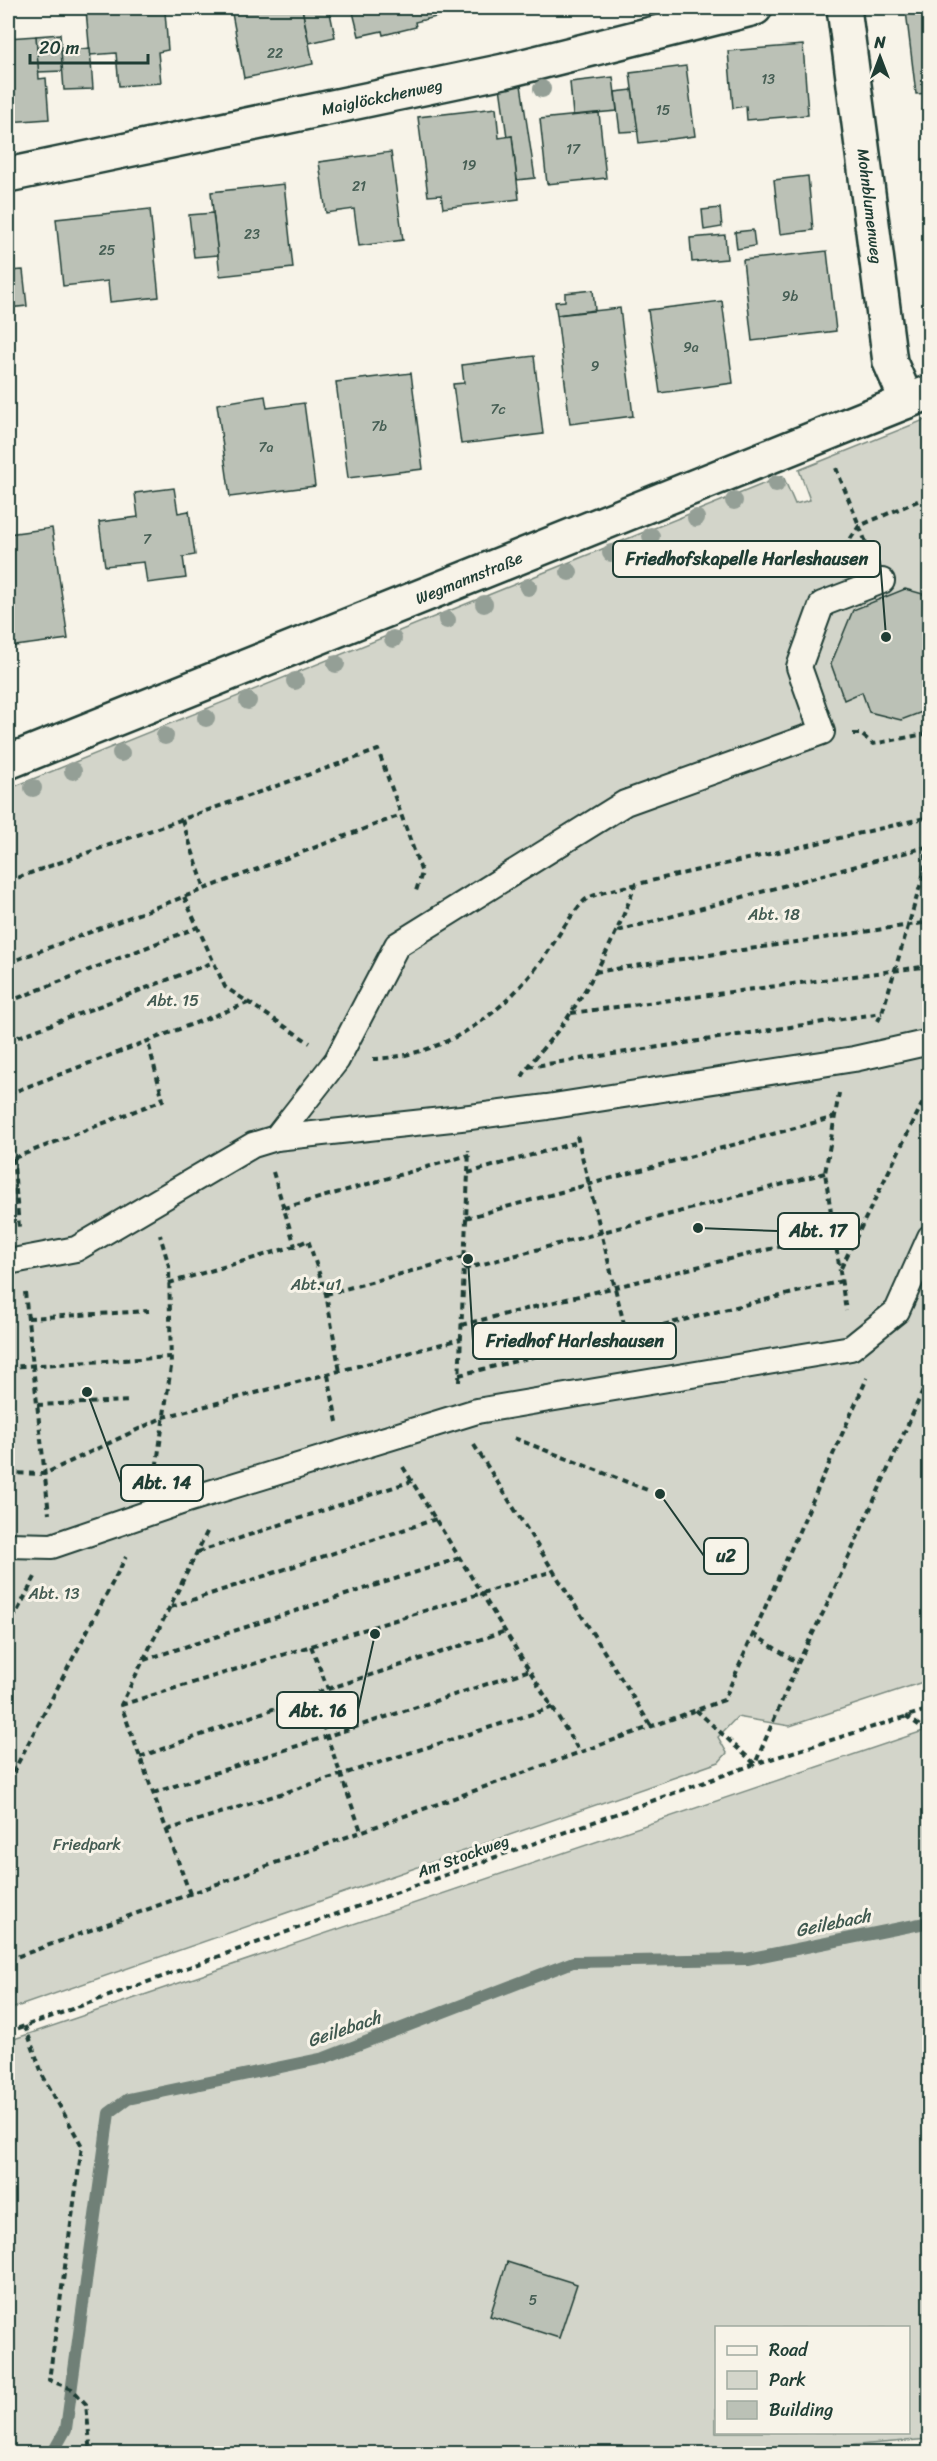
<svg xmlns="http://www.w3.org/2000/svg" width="937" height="2461" font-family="Sriracha,sans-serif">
  <rect width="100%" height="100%" fill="#f7f3e8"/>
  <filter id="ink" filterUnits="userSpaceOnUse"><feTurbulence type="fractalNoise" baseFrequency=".0167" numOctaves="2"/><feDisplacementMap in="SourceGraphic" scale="12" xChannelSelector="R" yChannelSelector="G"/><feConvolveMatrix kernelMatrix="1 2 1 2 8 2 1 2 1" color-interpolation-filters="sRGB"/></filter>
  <g filter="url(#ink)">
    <g fill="#d3d5ca" stroke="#79897f" stroke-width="1.5" fill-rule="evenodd">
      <polygon points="929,418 929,1680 790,1726 737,1717 718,1737 727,1753 719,1762 8,2010 8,838 10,836 8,829 8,789 783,476 795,504 810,500 799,470"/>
      <path d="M929 1729V2439L751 2454H8V2041ZM716 2328H908V2432H716Z"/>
    </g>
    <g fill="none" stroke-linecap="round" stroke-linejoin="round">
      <polyline stroke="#6f8077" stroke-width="12" points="52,2454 66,2429 109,2113 128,2099 324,2058 573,1962 747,1959 930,1922"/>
    </g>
    <g fill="#bbc1b6" stroke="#1f3d34" stroke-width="1.5">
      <polygon points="123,8 145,8 146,13 165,12 168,50 158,52 161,83 119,86 116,53 90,55 86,10"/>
      <polygon points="231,8 302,8 313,64 244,78"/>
      <polygon points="302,8 329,8 335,37 309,43"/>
      <polygon points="352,8 433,8 436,17 415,22 416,27 383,35 382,31 359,36"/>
      <polygon points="930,8 930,93 916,94 906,11"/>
      <polygon points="60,34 63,71 38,72 36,36"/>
      <polygon points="36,36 39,79 46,78 49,119 8,122 8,38"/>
      <polygon points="803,45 808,115 747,120 746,106 733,108 728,51"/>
      <polygon points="90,48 93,89 64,90 61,51"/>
      <polygon points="686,66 695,136 639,143 630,73"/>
      <polygon points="613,77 617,111 573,115 570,82"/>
      <polygon points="521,85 535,178 517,180 512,136 507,137 500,87"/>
      <polygon points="632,90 638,131 620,132 615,92"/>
      <polygon points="496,108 499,138 512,136 519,199 443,208 441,195 428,196 418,117"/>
      <polygon points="599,113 606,178 547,184 540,119"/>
      <polygon points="391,152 403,240 359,246 354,209 326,213 319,162"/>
      <polygon points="808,176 813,230 780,234 774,180"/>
      <polygon points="284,184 293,268 220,276 211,192"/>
      <polygon points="720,208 722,227 704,230 702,210"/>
      <polygon points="150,209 159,297 110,302 108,281 63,286 56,219"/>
      <polygon points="213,213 218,255 194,257 189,215"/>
      <polygon points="753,230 755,246 737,249 735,232"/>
      <polygon points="725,235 727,259 692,262 690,238"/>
      <polygon points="827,251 836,331 752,341 743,260"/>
      <polygon points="23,270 27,306 8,308 14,366 8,366 8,271"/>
      <polygon points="593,290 595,310 557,315 555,302 565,301 565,293"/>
      <polygon points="722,301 733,383 660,393 648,310"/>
      <polygon points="620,308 633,416 570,424 557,315"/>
      <polygon points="534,356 543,434 461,444 453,384 464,383 462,365"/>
      <polygon points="411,373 423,469 348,478 336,382"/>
      <polygon points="265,396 267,408 304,403 315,486 230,497 217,404"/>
      <polygon points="174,488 178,513 189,511 195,555 183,557 186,578 147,583 144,562 105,566 99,522 138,517 135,493"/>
      <polygon points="52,528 68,639 8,647 8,534"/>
      <polygon points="905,589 930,596 930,709 901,720 869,712 862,692 844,700 831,664 853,610"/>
      <polygon points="507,2262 577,2284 559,2338 490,2316"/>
    </g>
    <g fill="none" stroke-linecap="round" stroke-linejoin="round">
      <defs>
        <g id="lane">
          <polyline points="276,1138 337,1060 397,945 625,803 822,732 799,667 822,604 882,581"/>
          <polyline points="8,1262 76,1249 253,1145 276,1138 470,1117 547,1107 854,1059 930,1042"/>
          <polyline points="8,1545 52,1546 187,1500 477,1411 851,1348 897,1311 930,1237"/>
        </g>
        <g id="street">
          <polyline points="844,8 890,362 907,401"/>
          <polyline points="8,175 504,71 755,8"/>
          <polyline points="8,762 930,392"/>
        </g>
      </defs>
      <use href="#lane" stroke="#1f3d34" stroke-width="28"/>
      <use href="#street" stroke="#1f3d34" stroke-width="38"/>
      <g stroke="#1f3d34" stroke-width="4" stroke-dasharray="6 4.5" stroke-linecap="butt">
        <polyline points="836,468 869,550"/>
        <polyline points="833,565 859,526 927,497 930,491"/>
        <polyline points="853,734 861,734 873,744 930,733"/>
        <polyline points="926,734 930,743"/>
        <polyline points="182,820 205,889"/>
        <polyline points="8,881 378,750 422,873 415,894"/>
        <polyline points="184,897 225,987 310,1043"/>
        <polyline points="618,931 926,847"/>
        <polyline points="8,963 401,815"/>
        <polyline points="595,972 930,922"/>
        <polyline points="8,1002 198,927"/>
        <polyline points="571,1013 930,966"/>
        <polyline points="878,1021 882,1013 924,873 929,817"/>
        <polyline points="8,1041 214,962"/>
        <path d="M373 1059C443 1056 498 1018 540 963 555 943 567 918 585 900 594 892 649 882 663 878 752 858 841 838 929 817"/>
        <polyline points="528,1067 882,1013"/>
        <path d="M522 1077C535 1054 556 1036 570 1014 597 973 619 931 635 885"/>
        <polyline points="839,1093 825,1173 846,1311"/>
        <polyline points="8,1094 248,1003"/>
        <polyline points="8,1095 19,1227"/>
        <polyline points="577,1136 631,1352"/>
        <polyline points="14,1158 163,1100 148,1042"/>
        <polyline points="273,1172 295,1246"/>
        <polyline points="468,1173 578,1142"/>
        <polyline points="284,1208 469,1155"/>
        <polyline points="466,1218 835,1117"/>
        <polyline points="841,1268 930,1088"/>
        <polyline points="464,1269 825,1173"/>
        <polyline points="169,1283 295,1246 308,1240 326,1294 340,1372"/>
        <polyline points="25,1292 49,1514"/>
        <polyline points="326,1294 464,1257"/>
        <polyline points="28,1318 149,1311"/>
        <polyline points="461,1325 835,1233"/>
        <polyline points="8,1367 171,1357"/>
        <polyline points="328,1375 337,1422"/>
        <polyline points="459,1375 842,1281"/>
        <polyline points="459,1382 469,1150"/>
        <polyline points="37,1405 130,1401"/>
        <polyline points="514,1438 650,1491"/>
        <polyline points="474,1445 651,1726"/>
        <polyline points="403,1467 580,1752"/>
        <polyline points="8,1473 44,1474 164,1417 461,1339"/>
        <polyline points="155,1477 171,1367 169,1266 160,1235"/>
        <polyline points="198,1552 412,1481"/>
        <polyline points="171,1607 436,1519"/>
        <polyline points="8,1629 35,1577"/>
        <polyline points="753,1634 798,1663"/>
        <polyline points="311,1646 328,1689"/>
        <polyline points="144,1660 460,1558"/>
        <polyline points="312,1695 361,1831"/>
        <polyline points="121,1705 553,1571"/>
        <polyline points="696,1710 755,1764 798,1663 829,1601 930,1375"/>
        <polyline points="906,1716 930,1733"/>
        <polyline points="140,1757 328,1689 506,1631"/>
        <polyline points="8,1782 126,1557"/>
        <polyline points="153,1793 530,1670"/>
        <polyline points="167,1830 554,1707"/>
        <polyline points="190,1894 121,1705 209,1528"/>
        <polyline points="8,1960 724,1700 867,1378"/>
        <polyline points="25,2026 43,2076 82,2146 49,2380 72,2389 86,2404 91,2454"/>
        <polyline points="8,2032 755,1764 930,1709"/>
      </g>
      <use href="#lane" stroke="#f7f3e8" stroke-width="24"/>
      <use href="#street" stroke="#f7f3e8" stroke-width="33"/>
    </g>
    <g fill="#949f96">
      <circle cx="542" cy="89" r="9"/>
      <circle cx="776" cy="484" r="9"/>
      <circle cx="734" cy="501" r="9"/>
      <circle cx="696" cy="518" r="9"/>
      <circle cx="651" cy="536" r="9"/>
      <circle cx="611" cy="553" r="9"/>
      <circle cx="569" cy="572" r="9"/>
      <circle cx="528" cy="587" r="9"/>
      <circle cx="484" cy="604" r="9"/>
      <circle cx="447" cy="620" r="9"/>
      <circle cx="393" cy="639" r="9"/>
      <circle cx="336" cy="664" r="9"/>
      <circle cx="295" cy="681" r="9"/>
      <circle cx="248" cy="701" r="9"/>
      <circle cx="206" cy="718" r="9"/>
      <circle cx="165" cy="736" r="9"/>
      <circle cx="121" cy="753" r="9"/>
      <circle cx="73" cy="771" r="9"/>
      <circle cx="33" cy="788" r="9"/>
    </g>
  </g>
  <g text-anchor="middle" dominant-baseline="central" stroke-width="6" stroke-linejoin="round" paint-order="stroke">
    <g font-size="14" fill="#465e54">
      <text x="275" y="53">22</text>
      <text x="768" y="79">13</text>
      <text x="663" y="110">15</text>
      <text x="573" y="149">17</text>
      <text x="469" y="165">19</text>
      <text x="359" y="186">21</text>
      <text x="252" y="234">23</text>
      <text x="107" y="250">25</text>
      <text x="790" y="296">9b</text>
      <text x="691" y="347">9a</text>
      <text x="595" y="366">9</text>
      <text x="498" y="409">7c</text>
      <text x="379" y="426">7b</text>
      <text x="266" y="447">7a</text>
      <text x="147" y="539">7</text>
      <text x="533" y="2300">5</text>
    </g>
    <g font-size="16" fill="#1f3d34" stroke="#f7f3e8">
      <text transform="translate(382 97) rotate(-12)">Maiglöckchenweg</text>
      <text transform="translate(870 206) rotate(83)">Mohnblumenweg</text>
      <text transform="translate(469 578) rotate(-22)">Wegmannstraße</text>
      <text transform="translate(463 1856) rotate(-20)">Am Stockweg</text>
    </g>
    <g font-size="16" fill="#435b52" stroke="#f7f3e8">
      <text x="774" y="914">Abt. 18</text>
      <text x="173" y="1000">Abt. 15</text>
      <text x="316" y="1284">Abt. u1</text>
      <text x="54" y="1593">Abt. 13</text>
      <text x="87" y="1844">Friedpark</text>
    </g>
    <g font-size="18" font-style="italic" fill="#405950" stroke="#f7f3e8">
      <text transform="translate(833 1923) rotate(-12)">Geilebach</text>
      <text transform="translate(344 2029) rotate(-19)">Geilebach</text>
    </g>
  </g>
  <path fill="none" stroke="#1f3d34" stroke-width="2" d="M886 637L880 559M698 1228L778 1231M468 1259L473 1341M87 1392L121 1483M660 1494L704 1556M375 1634L358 1710"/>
  <g fill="#1f3d34" stroke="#f7f3e8" stroke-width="2">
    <circle cx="886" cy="637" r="6"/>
    <circle cx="698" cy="1228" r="6"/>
    <circle cx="468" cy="1259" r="6"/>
    <circle cx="87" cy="1392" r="6"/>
    <circle cx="660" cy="1494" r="6"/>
    <circle cx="375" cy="1634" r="6"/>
  </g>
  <g fill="#f7f3e8" stroke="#1f3d34" stroke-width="2">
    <rect x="613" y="541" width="267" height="36" rx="6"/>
    <rect x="778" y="1213" width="81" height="36" rx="6"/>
    <rect x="473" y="1323" width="203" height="36" rx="6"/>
    <rect x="121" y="1465" width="82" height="36" rx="6"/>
    <rect x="704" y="1538" width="44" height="36" rx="6"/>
    <rect x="277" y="1692" width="81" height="36" rx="6"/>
  </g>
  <g font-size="18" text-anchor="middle" font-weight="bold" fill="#1f3d34">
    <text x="747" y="565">Friedhofskapelle Harleshausen</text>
    <text x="818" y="1237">Abt. 17</text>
    <text x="575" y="1347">Friedhof Harleshausen</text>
    <text x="162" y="1489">Abt. 14</text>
    <text x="726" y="1562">u2</text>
    <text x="318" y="1717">Abt. 16</text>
  </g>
  <rect width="937" height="2461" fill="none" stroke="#f7f3e8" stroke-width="30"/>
  <rect x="15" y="15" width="907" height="2431" fill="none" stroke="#1f3d34" stroke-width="2" filter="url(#ink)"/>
  <rect x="715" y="2326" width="195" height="108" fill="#f7f3e8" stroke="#a1aaa0" stroke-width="1.5"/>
  <rect x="727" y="2346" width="30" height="9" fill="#f7f3e8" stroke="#a1aaa0" stroke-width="1.5"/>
  <text x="769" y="2356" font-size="18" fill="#1f3d34">Road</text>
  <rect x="727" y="2371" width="30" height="18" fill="#d3d5ca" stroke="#a1aaa0" stroke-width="1.5"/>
  <text x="769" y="2386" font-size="18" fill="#1f3d34">Park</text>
  <rect x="727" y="2401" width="30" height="18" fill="#bbc1b6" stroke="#a1aaa0" stroke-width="1.5"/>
  <text x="769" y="2416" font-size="18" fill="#1f3d34">Building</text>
  <g transform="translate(880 57)" stroke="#f7f3e8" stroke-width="4.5" paint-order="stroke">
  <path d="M0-4.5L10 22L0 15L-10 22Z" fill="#1f3d34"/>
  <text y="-9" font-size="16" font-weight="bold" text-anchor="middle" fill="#1f3d34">N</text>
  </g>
  <path d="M30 54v9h118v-9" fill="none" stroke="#1f3d34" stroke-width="3"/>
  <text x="39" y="54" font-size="18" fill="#1f3d34" stroke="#f7f3e8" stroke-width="4.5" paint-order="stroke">20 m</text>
</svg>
